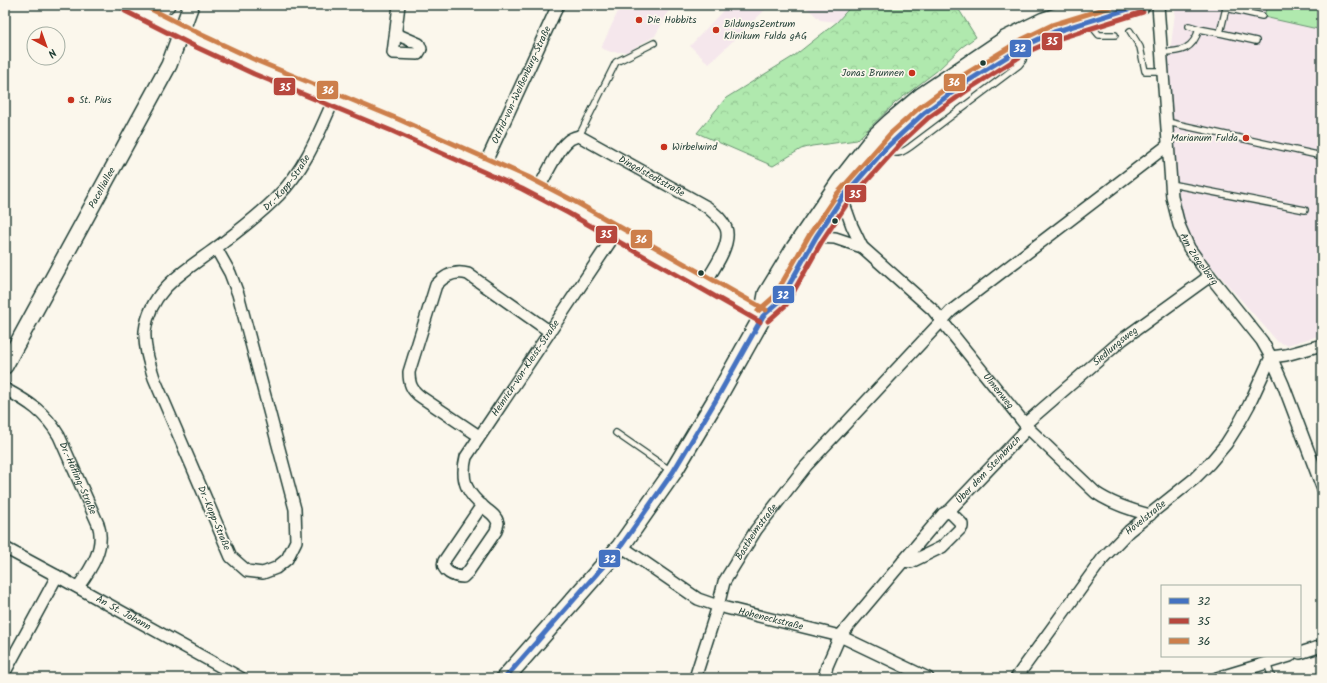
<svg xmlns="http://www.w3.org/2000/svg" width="1327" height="683" font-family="Kalam,sans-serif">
  <defs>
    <pattern id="park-crowns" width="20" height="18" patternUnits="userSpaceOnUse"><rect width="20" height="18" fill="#b0e9ae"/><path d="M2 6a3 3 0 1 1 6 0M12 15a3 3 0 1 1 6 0" fill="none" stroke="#97c996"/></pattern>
  </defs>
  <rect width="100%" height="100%" fill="#fbf7ec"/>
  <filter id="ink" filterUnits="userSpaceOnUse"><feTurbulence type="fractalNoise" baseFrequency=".025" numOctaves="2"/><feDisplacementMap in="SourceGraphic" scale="8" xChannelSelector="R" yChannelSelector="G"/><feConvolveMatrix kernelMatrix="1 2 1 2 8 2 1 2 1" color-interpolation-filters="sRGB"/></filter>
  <g filter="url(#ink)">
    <g fill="#f5e7ec">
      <polygon points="621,5 672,5 655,36 627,52 611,52 601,48"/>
      <polygon points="728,5 770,5 709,64 690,46"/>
      <polygon points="804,5 852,5 837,22 820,20"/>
      <polygon points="1176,5 1322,5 1322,335 1287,345 1278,342 1198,251 1179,213 1162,64 1171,45"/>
    </g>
    <polygon fill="#b0e9ae" stroke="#689371" points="1267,5 1322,5 1322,30 1264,17"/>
    <polygon fill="url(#park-crowns)" stroke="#689371" points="852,5 956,5 976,37 962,47 938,70 895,103 857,140 812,146 801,149 773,166 697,133 726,98 794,56 837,22"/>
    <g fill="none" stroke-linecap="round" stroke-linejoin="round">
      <defs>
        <g id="lane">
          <polyline points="1092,22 1094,29 1099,35 1115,35"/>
          <polyline points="1189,26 1199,29"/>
          <polyline points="1130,31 1140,47 1145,71 1163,71"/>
          <polyline points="1256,41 1220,33 1226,8 1262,16"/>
          <path d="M1161 52C1181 52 1193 50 1199 29L1220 33"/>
          <polyline points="1167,122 1322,156"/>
          <polyline points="579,136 616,62 654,43"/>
          <path d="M889 150C896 156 903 152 910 147L1019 65 1023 60 1025 50"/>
          <polyline points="1171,184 1305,210"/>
          <polyline points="616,433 671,471"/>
          <polyline points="1267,663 1272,678"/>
        </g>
        <g id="street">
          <path id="s1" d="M1158 5 1172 197 1179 225 1189 248 1202 266 1262 341 1271 357 1283 384 1322 487"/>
          <polyline points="396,34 419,44 421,49 418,54 393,53 399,5"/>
          <path id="s2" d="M485 164 558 5"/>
          <path id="s3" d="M538 190C545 177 557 150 568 141 571 138 575 137 579 136L707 207C715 214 722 219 726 228 732 244 713 270 705 283"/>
          <path id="s4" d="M842 198 852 226 862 247 933 310 1028 428 1096 493C1112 504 1131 510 1150 515"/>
          <polyline points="816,237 835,238 862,247"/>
          <path id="s5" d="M216 248 230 273 238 294 295 509 296 541 287 559 276 568 263 573 247 571 231 557 154 378C149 362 144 347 145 331 150 289 185 271 216 248 237 232 260 215 278 196 305 169 319 133 334 99"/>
          <polyline points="1271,357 1286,355 1322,345"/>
          <path id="s6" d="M5 389C29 402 45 412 59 436L98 524C106 547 91 569 78 587"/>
          <path id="s7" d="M1025 424 1123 339 1210 276"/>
          <path d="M479 436 421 397C411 390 409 383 409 372L436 285C445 275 455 270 468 274L549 331"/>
          <path id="s8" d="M482 505 444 561C440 571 455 577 463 577L468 572 496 531 498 523C496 516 491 513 486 509 467 494 460 481 466 457L616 233"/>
          <path id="s9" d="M949 511 1028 428"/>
          <path id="s10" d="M621 546 698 599 718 606 840 636 928 678"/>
          <path id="s11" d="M5 548 57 576 241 678"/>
          <polyline points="1300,653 1322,646"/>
          <polyline points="5,672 57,576"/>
          <path id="s12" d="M695 678 718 606 724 582 756 530 806 466 951 311 1168 145"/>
          <polyline points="824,678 827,666 840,636 943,514 949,511 962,524 962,527 942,547 911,562 903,561"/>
          <path id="s13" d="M1016 678 1103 558 1129 531 1194 479 1210 463 1226 444 1238 425 1249 405 1271 357"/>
          <polyline points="1217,678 1290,656"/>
        </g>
        <g id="secondary">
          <polyline points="128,5 199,41 257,68 395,125 525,183 571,207 763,316"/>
          <polyline points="148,16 167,5"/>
          <path id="s14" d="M5 366 169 65 191 5"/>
        </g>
        <g id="primary">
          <polyline points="763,316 780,301 816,237 842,198 857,180 896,138 924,113 968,81 1026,45 1054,32 1141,5"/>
          <polyline points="505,678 621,546 673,472 716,400 763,316 767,294 795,248 840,182 876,136 891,122 922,96 1005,40 1044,21 1092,5"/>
        </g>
      </defs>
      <use href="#lane" stroke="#1f3d34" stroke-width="8"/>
      <use href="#street" stroke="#1f3d34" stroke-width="14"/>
      <use href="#secondary" stroke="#1f3d34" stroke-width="18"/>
      <use href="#primary" stroke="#1f3d34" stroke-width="20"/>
      <use href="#lane" stroke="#fbf7ec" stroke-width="5.5"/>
      <use href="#street" stroke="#fbf7ec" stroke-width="11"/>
      <use href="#secondary" stroke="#fbf7ec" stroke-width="15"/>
      <use href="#primary" stroke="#fbf7ec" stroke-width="17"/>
      <defs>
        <polyline id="bus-1" points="505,678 621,546 673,472 716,400 763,316 780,301 816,237 842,198 887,147 924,113 968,81 1026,45 1054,32 1141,5"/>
        <g id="bus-2">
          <polyline points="125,11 196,47 254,74 392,131 522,189 568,213 760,322"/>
          <polyline points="768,321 786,305 822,241 848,202 901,143 928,118 972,87 1029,51 1057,39 1143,12"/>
        </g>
        <g id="bus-3">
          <polyline points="143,5 202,35 260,62 398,119 528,177 574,201 766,310"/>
          <polyline points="758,311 774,297 810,234 837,194 891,133 919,108 964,75 1023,39 1052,25 1117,5"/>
        </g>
      </defs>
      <use href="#bus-1" stroke="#fbf7ec" stroke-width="8"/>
      <use href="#bus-2" stroke="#fbf7ec" stroke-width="8"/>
      <use href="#bus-3" stroke="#fbf7ec" stroke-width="8"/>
      <use href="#bus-1" stroke="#4472c1" stroke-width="5"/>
      <use href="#bus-2" stroke="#b7473d" stroke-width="5"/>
      <use href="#bus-3" stroke="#cd7f4b" stroke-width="5"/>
    </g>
  </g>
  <g fill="#c8321e" stroke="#fbf7ec" stroke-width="1.5">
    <circle cx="639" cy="20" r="4"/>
    <circle cx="716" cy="30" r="4"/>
    <circle cx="912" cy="73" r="4"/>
    <circle cx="71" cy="100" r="4"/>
    <circle cx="1246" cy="138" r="4"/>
    <circle cx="664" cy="147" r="4"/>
  </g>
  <g fill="#1f3d34" stroke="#fbf7ec" stroke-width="1.5">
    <circle cx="983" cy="63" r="3.5"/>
    <circle cx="835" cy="221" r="3.5"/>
    <circle cx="701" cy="273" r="3.5"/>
  </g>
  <g text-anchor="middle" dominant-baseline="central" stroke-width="3.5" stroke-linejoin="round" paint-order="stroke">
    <g font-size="10" fill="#1f3d34" stroke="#fbf7ec" text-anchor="start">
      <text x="647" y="20">Die Hobbits</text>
      <text x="724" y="24">BildungsZentrum<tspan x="724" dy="12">Klinikum Fulda gAG</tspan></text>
      <text x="904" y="73" text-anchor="end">Jonas Brunnen</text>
      <text x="79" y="100">St. Pius</text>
      <text x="1238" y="138" text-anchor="end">Marianum Fulda</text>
      <text x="672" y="147">Wirbelwind</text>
    </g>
    <g font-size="10" fill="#1f3d34" stroke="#fbf7ec">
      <text stroke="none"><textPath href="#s2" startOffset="87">Otfrid-von-Weißenburg-Straße</textPath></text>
      <text stroke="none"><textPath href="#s3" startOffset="153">Dingelstedtstraße</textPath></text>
      <text stroke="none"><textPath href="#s5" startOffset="844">Dr.-Kopp-Straße</textPath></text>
      <text stroke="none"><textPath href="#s14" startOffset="203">Pacelliallee</textPath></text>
      <text stroke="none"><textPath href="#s1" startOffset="261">Am Ziegelberg</textPath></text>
      <text stroke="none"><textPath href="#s7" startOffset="119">Siedlungsweg</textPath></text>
      <text stroke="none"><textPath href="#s8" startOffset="347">Heinrich-von-Kleist-Straße</textPath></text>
      <text stroke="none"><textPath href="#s4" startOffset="252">Ulmenweg</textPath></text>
      <text stroke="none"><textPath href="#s9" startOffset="57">Über dem Steinbruch</textPath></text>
      <text stroke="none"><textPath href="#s6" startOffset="119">Dr.-Höfling-Straße</textPath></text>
      <text transform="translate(214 518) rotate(67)">Dr.-Kopp-Straße</text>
      <text stroke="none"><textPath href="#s13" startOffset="207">Hövelstraße</textPath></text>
      <text stroke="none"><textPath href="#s12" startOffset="160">Bastheimstraße</textPath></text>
      <text stroke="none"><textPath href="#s11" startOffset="135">An St. Johann</textPath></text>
      <text stroke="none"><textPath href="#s10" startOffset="169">Hoheneckstraße</textPath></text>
    </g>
  </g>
  <g stroke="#fbf7ec" stroke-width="1.5">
    <rect x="1041" y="32" width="22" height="19" rx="4" fill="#b7473d"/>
    <rect x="1009" y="39" width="23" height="19" rx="4" fill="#4472c1"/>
    <rect x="943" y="73" width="23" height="19" rx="4" fill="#cd7f4b"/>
    <rect x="273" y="77" width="23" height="19" rx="4" fill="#b7473d"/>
    <rect x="316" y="80" width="23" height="20" rx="4" fill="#cd7f4b"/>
    <rect x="844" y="184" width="23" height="19" rx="4" fill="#b7473d"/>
    <rect x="595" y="225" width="23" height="19" rx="4" fill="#b7473d"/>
    <rect x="630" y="229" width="23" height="20" rx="4" fill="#cd7f4b"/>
    <rect x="772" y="285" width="23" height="19" rx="4" fill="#4472c1"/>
    <rect x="598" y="549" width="23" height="19" rx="4" fill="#4472c1"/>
  </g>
  <g font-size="11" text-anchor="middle" font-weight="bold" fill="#fff">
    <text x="1052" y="45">35</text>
    <text x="1020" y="52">32</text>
    <text x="954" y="86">36</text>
    <text x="285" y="91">35</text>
    <text x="328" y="94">36</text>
    <text x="855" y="198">35</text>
    <text x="606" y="238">35</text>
    <text x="641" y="243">36</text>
    <text x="783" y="299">32</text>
    <text x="610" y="563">32</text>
  </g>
  <rect width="1327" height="683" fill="none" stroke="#fbf7ec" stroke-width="20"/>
  <rect x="10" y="10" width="1307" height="663" fill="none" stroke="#1f3d34" stroke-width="1.5" filter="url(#ink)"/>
  <rect x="1161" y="585" width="140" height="72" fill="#fbf7ec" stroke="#a3ada2"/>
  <rect x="1169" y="598" width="20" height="6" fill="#4472c1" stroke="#a3ada2"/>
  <text x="1197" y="605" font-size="12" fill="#1f3d34">32</text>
  <rect x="1169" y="618" width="20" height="6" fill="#b7473d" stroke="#a3ada2"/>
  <text x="1197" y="625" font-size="12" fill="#1f3d34">35</text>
  <rect x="1169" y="638" width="20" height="6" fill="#cd7f4b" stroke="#a3ada2"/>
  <text x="1197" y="645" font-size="12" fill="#1f3d34">36</text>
  <g transform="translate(46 46) rotate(139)"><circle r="19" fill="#fbf7ec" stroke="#a3ada2"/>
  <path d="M0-3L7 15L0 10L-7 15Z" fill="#c8321e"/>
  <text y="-6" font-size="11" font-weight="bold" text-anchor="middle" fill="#1f3d34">N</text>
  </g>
</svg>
